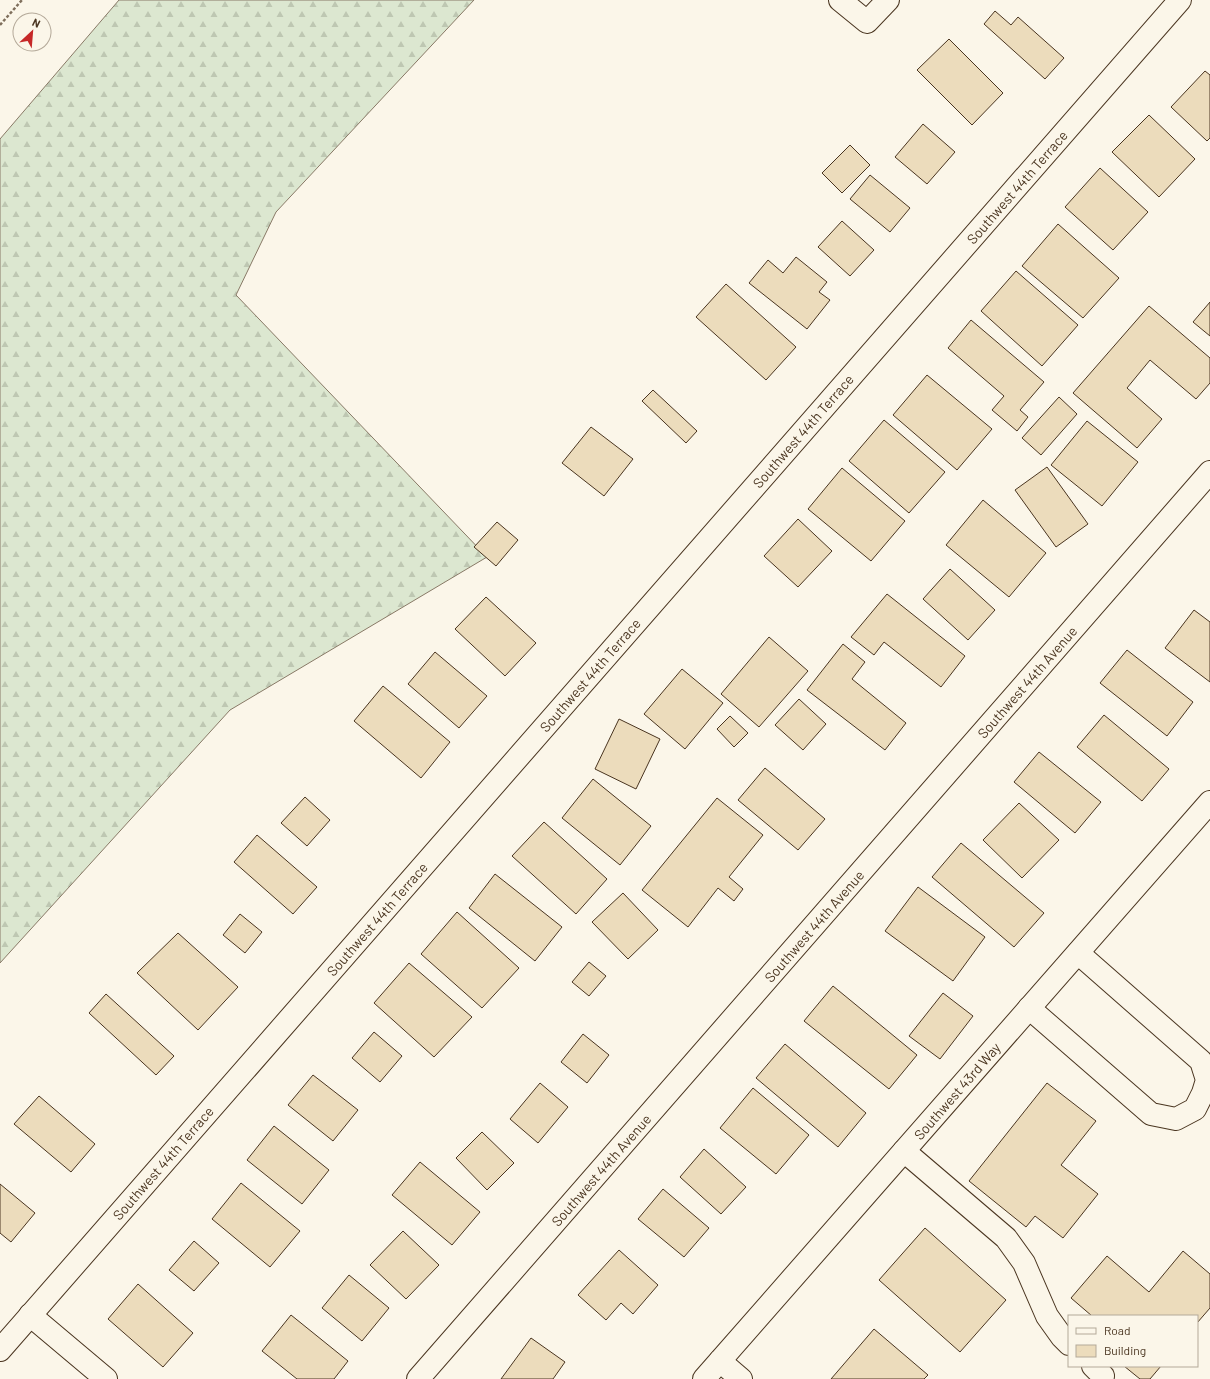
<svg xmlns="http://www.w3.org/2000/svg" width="1210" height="1379" font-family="Barlow,sans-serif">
  <defs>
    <pattern id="forest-firs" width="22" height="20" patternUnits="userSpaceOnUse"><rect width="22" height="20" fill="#dce7d0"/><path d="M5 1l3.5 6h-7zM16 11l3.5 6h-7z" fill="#bec7b2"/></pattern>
  </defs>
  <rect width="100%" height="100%" fill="#fbf6e9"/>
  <polygon fill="url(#forest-firs)" stroke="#887966" points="119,0 474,0 276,212 236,295 487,557 230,710 0,963 0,139"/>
  <g fill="#ecdcbc" stroke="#4a3520">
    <polygon points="995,11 1011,25 1018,17 1064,58 1045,79 984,24"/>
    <polygon points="949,39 1003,93 972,125 917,70"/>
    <polygon points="1205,71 1210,75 1210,138 1207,141 1171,107"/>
    <polygon points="1149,115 1195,159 1159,197 1112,152"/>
    <polygon points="923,124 955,152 927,184 895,157"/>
    <polygon points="850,145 870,165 842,193 822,173"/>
    <polygon points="1100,168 1148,212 1113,250 1065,207"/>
    <polygon points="870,175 910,208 890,232 850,199"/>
    <polygon points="842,221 874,250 850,276 818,247"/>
    <polygon points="1058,224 1119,278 1083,318 1022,266"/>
    <polygon points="796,257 827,282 819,292 830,300 807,329 749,283 768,260 783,273"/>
    <polygon points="1016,271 1078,325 1042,366 981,311"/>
    <polygon points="726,284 796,347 766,380 696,317"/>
    <polygon points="1210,302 1210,336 1193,322"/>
    <polygon points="1149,306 1210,358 1210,383 1196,399 1150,360 1127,388 1162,419 1137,448 1073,393"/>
    <polygon points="971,320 1044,382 1020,410 1028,417 1017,431 992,410 1004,396 948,348"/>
    <polygon points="927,375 992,429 957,470 893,415"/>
    <polygon points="653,390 697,431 686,443 642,401"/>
    <polygon points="1059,397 1077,414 1041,455 1022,438"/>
    <polygon points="884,420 945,472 909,513 849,461"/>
    <polygon points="1087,421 1138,462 1102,506 1051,465"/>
    <polygon points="591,427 633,459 604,496 562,463"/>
    <polygon points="1047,467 1088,524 1056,547 1015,490"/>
    <polygon points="842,468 905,521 871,561 808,509"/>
    <polygon points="983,500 1046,553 1009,597 946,545"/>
    <polygon points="798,519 832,551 798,587 764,556"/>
    <polygon points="497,522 518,540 496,566 474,547"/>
    <polygon points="950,569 995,610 968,640 923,599"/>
    <polygon points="887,594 965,656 941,687 884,642 874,655 851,637"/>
    <polygon points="486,597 536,643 505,676 455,629"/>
    <polygon points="1194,610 1210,622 1210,682 1165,648"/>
    <polygon points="769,637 808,671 759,727 721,694"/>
    <polygon points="843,644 865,662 852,679 906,723 885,750 807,690"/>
    <polygon points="1127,650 1193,702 1167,736 1100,683"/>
    <polygon points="435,652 487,696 459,728 408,684"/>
    <polygon points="682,669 723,703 685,749 644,714"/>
    <polygon points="383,686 450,742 421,778 354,721"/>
    <polygon points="799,699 826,724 803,750 775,725"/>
    <polygon points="1104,715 1169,769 1142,801 1077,747"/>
    <polygon points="730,716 748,733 734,747 717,729"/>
    <polygon points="619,719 660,739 636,789 595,769"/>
    <polygon points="1039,752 1101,802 1075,833 1014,782"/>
    <polygon points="765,768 825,819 798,850 738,800"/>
    <polygon points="593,779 651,826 620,865 562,818"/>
    <polygon points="305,797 330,820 307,846 281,823"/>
    <polygon points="717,798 763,835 729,877 743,889 734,901 718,888 688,927 642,890"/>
    <polygon points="1019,803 1059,840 1022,878 983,840"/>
    <polygon points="544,822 607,879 576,914 512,856"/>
    <polygon points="257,835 317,887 293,914 234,862"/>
    <polygon points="961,843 1044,913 1014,947 932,877"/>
    <polygon points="495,874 562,927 535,961 469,908"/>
    <polygon points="918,887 985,937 953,981 885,931"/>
    <polygon points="623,893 658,930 628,959 592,922"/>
    <polygon points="457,912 519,968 482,1008 421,954"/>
    <polygon points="240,914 262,932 245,953 223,935"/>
    <polygon points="178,933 238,987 198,1030 137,973"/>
    <polygon points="589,962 606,976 589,996 572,982"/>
    <polygon points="409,963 472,1017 434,1057 374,1003"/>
    <polygon points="833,986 917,1055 889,1089 804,1021"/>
    <polygon points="943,993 973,1016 940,1059 909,1036"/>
    <polygon points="106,994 174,1056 156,1075 89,1013"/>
    <polygon points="374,1032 402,1056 380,1082 352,1058"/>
    <polygon points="583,1034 609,1055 587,1083 561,1062"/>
    <polygon points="785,1044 866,1113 838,1147 756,1078"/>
    <polygon points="313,1075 358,1110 333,1141 288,1105"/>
    <polygon points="540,1083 568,1107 538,1143 510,1119"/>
    <polygon points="1047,1083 1096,1121 1061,1165 1098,1194 1063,1238 1035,1216 1026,1227 969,1181"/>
    <polygon points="753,1088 809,1135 776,1174 720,1128"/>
    <polygon points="39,1096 95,1144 71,1172 14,1124"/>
    <polygon points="274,1126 329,1170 302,1204 247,1160"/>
    <polygon points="482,1132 514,1163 487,1190 456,1158"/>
    <polygon points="704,1149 746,1187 721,1214 680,1177"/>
    <polygon points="420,1162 480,1212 452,1245 392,1195"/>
    <polygon points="241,1183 300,1231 270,1267 212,1219"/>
    <polygon points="0,1184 35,1213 11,1242 0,1233"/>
    <polygon points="663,1189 709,1228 684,1257 638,1219"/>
    <polygon points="925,1228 1006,1300 960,1352 879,1280"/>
    <polygon points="403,1231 439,1265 406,1299 370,1265"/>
    <polygon points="194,1241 219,1263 194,1291 169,1270"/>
    <polygon points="619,1250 658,1285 633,1314 621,1303 606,1320 578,1295"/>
    <polygon points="1183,1251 1210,1274 1210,1308 1197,1323 1197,1316 1092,1316 1071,1298 1107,1256 1149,1292"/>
    <polygon points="349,1275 389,1308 362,1341 322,1308"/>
    <polygon points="138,1284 193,1333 163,1367 108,1319"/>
    <polygon points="291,1315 348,1361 334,1379 297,1379 262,1351"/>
    <polygon points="874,1329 928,1375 924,1379 831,1379"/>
    <polygon points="531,1338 565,1362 553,1379 501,1379"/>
    <polygon points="1124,1366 1161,1366 1150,1379 1140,1379"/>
  </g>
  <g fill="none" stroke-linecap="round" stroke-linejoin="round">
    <defs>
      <g id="minor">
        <polyline points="840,0 867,22 888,0"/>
        <polyline points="1029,1008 1151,1114 1176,1119 1195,1109 1203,1093 1207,1080 1201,1061 1078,953"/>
        <polyline points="904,1151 1006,1238 1024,1263 1047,1316 1062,1337 1069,1344"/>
        <polyline points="30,1315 106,1379"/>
        <polyline points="0,1350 1180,0"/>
        <polyline points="720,1361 741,1379"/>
        <polyline points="1093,1366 1103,1376"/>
        <polyline points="418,1379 1210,472"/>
        <polyline points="704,1379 1210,802"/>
      </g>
    </defs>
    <use href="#minor" stroke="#4a3520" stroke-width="24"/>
    <polyline stroke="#7f6f5c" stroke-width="2.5" stroke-dasharray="3 2" stroke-linecap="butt" points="0,25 22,0"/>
    <use href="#minor" stroke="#fbf6e9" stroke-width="22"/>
  </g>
  <g text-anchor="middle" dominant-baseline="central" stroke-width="3" stroke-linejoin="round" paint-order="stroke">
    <g font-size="14" fill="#4a3520" stroke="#fbf6e9">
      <text transform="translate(1017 187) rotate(-49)">Southwest 44th Terrace</text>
      <text transform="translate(803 431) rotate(-49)">Southwest 44th Terrace</text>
      <text transform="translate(590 675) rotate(-49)">Southwest 44th Terrace</text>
      <text transform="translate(1027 682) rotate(-49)">Southwest 44th Avenue</text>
      <text transform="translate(377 919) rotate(-49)">Southwest 44th Terrace</text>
      <text transform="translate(814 926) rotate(-49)">Southwest 44th Avenue</text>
      <text transform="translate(957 1091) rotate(-49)">Southwest 43rd Way</text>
      <text transform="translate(163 1163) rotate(-49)">Southwest 44th Terrace</text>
      <text transform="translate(601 1170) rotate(-49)">Southwest 44th Avenue</text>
    </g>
  </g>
  <rect x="1068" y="1315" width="130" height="52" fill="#fbf6e9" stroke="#b4a999"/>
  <rect x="1076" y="1328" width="20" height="6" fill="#fbf6e9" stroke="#b4a999"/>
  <text x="1104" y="1335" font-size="12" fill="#4a3520">Road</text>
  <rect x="1076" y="1345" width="20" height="12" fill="#ecdcbc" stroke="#b4a999"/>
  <text x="1104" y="1355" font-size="12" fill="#4a3520">Building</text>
  <g transform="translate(32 32) rotate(26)"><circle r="19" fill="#fbf6e9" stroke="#b4a999"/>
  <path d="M0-3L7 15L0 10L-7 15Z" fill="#c62828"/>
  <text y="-6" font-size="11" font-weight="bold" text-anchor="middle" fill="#4a3520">N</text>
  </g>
</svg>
